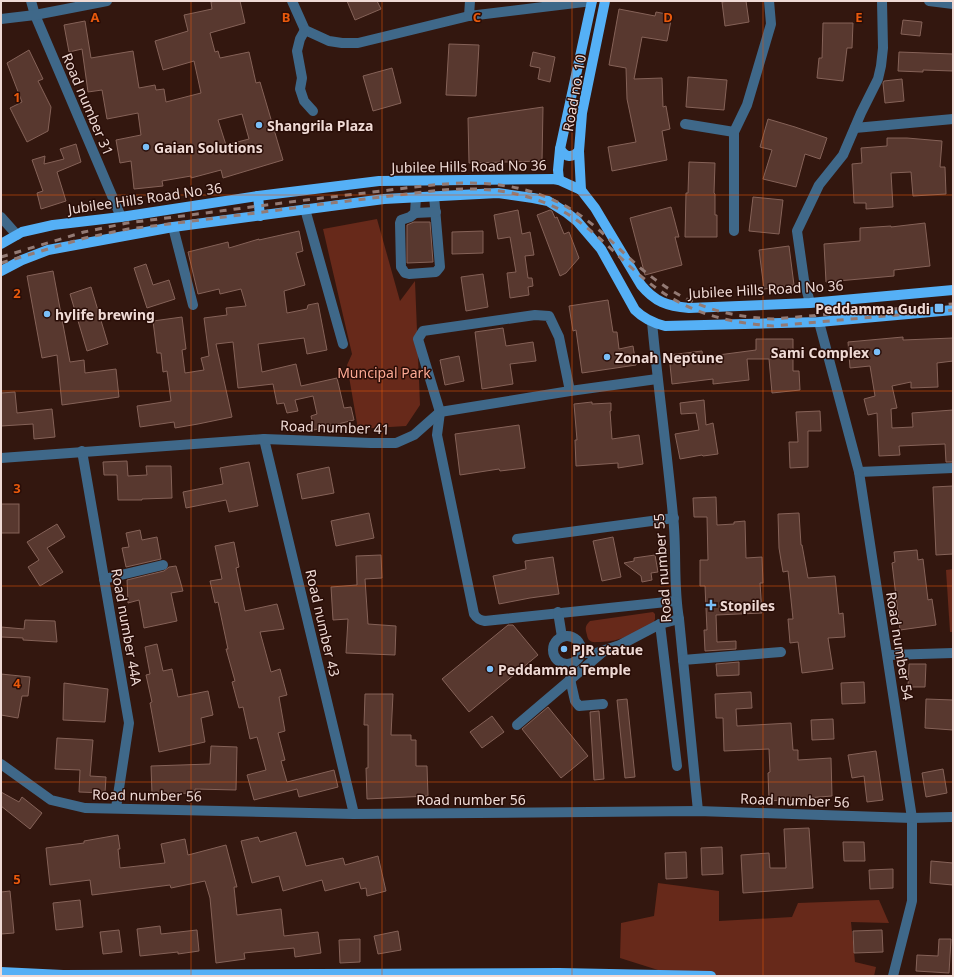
<svg xmlns="http://www.w3.org/2000/svg" width="954" height="977" font-family="'Noto Sans',sans-serif">
  <rect width="100%" height="100%" fill="#33170f"/>
  <g fill="#67291a">
    <polygon points="377,219 400,301 415,281 420,405 406,426 358,429 347,365 352,354 323,229"/>
    <polygon points="953,569 953,632 950,632 946,570"/>
    <path d="M653 612 655 614V619L654 622C637 632 619 643 598 642 596 642 592 643 589 640 588 639 587 636 587 635 585 628 585 626 590 621Z"/>
    <polygon points="658,883 719,891 719,921 792,917 798,903 879,900 889,923 851,922 855,962 876,967 874,976 677,976 620,958 621,923 654,916"/>
  </g>
  <g fill="#58382f" stroke="#856258" fill-rule="evenodd">
    <path d="M215 1H240L245 23 210 33 215 52 218 51 220 58 249 52 256 83 260 82 283 160 223 178 221 170 191 178V176L162 181 163 186 134 189 131 161 120 163 116 140 141 135 138 113 107 119 102 90 88 92 82 49 69 52 64 25 85 21 91 58 133 51 139 88 155 85 156 90 164 89 166 102 201 93 194 61 163 70 155 41 188 31 184 15 212 9 211 2ZM242 114 249 139 226 145 218 120Z"/>
    <polygon points="347,1 377,1 381,9 355,20"/>
    <polygon points="728,1 746,1 749,22 725,26 722,2"/>
    <polygon points="619,9 655,16 656,12 672,15 667,41 642,37 634,79 662,78 663,107 666,106 670,129 662,131 667,160 612,171 608,147 636,142 627,99 626,68 609,65"/>
    <polygon points="903,20 922,22 920,36 901,34"/>
    <polygon points="823,23 853,23 852,48 847,48 843,81 817,78 819,58 822,58"/>
    <polygon points="449,44 479,45 476,96 446,95"/>
    <polygon points="29,50 43,79 38,81 51,107 48,131 27,142 10,108 22,102 7,63"/>
    <polygon points="533,52 555,57 550,82 538,79 540,68 530,66"/>
    <polygon points="899,52 953,54 953,71 923,70 923,72 898,71"/>
    <polygon points="392,68 401,103 373,111 363,76"/>
    <polygon points="688,77 727,80 724,110 686,107"/>
    <polygon points="902,79 904,101 885,103 883,83 884,81"/>
    <polygon points="543,107 542,161 469,163 468,118"/>
    <polygon points="768,119 795,127 827,138 820,159 805,154 796,187 763,179 772,150 760,147"/>
    <polygon points="887,138 907,138 942,141 940,167 945,167 946,194 913,196 911,172 891,173 893,207 866,209 866,203 854,203 852,164 862,163 861,148 887,146"/>
    <polygon points="76,144 81,162 57,172 66,201 41,209 37,193 43,191 32,160 45,156 44,164 64,159 60,149"/>
    <polygon points="689,162 715,163 714,193 715,194 715,215 717,215 717,237 685,237 686,193 688,193"/>
    <polygon points="753,197 783,200 779,234 749,231"/>
    <polygon points="671,207 679,237 675,237 682,265 645,275 630,218"/>
    <polygon points="518,210 522,234 530,232 534,255 525,256 528,278 532,278 533,286 528,287 529,295 510,298 507,273 516,272 510,237 498,239 494,215"/>
    <polygon points="550,210 552,211 555,218 557,217 564,234 569,232 579,258 566,273 560,276 537,215"/>
    <polygon points="414,222 430,222 433,262 407,263 407,225"/>
    <polygon points="925,223 930,266 894,270 894,276 826,282 824,244 860,241 860,228 891,226 891,227"/>
    <polygon points="299,231 303,251 296,253 305,285 284,291 287,313 307,309 308,305 318,303 327,350 307,354 304,338 258,344 262,372 296,364 301,386 337,378 344,408 351,407 354,420 314,430 311,416 317,414 313,396 295,400 298,411 287,413 284,403 277,404 273,384 238,388 233,342 216,344 232,417 198,424 175,428 174,422 140,427 137,406 171,401 167,371 163,372 161,353 157,353 153,321 182,317 186,349 182,350 185,373 204,370 201,358 209,356 204,318 227,315 226,308 246,306 241,289 220,294 219,289 198,294 188,252 228,242 229,248 259,239 259,240"/>
    <polygon points="483,231 483,253 452,254 452,232"/>
    <polygon points="789,246 794,285 764,289 759,250"/>
    <polygon points="146,264 153,285 169,280 175,299 147,308 134,268"/>
    <polygon points="53,271 70,362 84,360 85,373 116,369 119,397 62,405 57,355 42,358 27,276"/>
    <polygon points="483,274 488,307 466,311 461,277"/>
    <polygon points="91,287 108,344 87,351 70,294"/>
    <polygon points="608,300 613,332 617,332 619,349 633,346 636,365 582,373 576,330 573,331 569,306"/>
    <polygon points="503,328 506,346 533,342 536,361 510,364 513,384 482,389 475,332"/>
    <polygon points="903,337 903,340 953,338 953,361 937,363 938,387 911,388 911,382 892,386 897,408 891,409 892,428 913,427 912,413 953,410 953,462 946,462 945,444 899,446 900,455 879,456 877,413 868,415 864,399 875,396 870,366 850,368 848,342"/>
    <polygon points="756,339 793,339 793,371 799,371 800,390 772,393 769,359 747,359 749,380 713,384 713,379 672,384 669,355 702,351 703,357 756,350"/>
    <polygon points="459,356 464,381 445,385 440,360"/>
    <polygon points="15,392 17,413 52,409 55,437 34,439 33,424 1,426 1,393"/>
    <polygon points="704,400 706,425 713,423 718,454 703,456 702,455 680,459 675,434 699,430 696,413 681,414 680,403"/>
    <polygon points="592,402 592,404 611,403 611,411 610,411 612,439 639,435 643,464 618,468 618,463 576,466 575,440 577,440 574,404"/>
    <polygon points="820,411 821,431 808,431 808,467 790,468 789,442 798,442 796,412"/>
    <polygon points="519,425 525,468 500,471 499,469 460,475 455,434"/>
    <polygon points="127,461 128,476 147,475 146,466 171,466 172,498 142,499 142,500 118,500 117,475 104,475 103,462"/>
    <polygon points="249,462 258,506 229,512 226,500 186,508 183,492 223,484 220,468"/>
    <polygon points="329,467 334,493 302,499 297,474"/>
    <polygon points="953,486 953,554 936,555 933,487"/>
    <polygon points="716,497 717,525 734,524 734,522 745,521 746,558 762,557 763,583 760,583 762,613 716,615 717,642 736,641 736,649 705,651 704,630 707,630 705,586 700,586 700,560 708,560 707,517 694,517 693,498"/>
    <rect x="1" y="504" width="18" height="29"/>
    <polygon points="369,513 374,538 336,546 331,521"/>
    <polygon points="799,513 801,545 802,545 808,578 835,576 839,614 843,613 845,637 828,638 833,669 802,673 798,642 790,643 788,619 793,619 788,571 783,572 779,548 778,514"/>
    <polygon points="57,524 65,537 47,548 63,572 40,586 28,567 39,560 27,542"/>
    <polygon points="140,530 142,540 157,537 161,559 126,567 122,548 129,547 126,533"/>
    <polygon points="613,537 621,577 602,581 593,541"/>
    <polygon points="234,542 239,567 236,568 245,611 277,604 284,629 260,632 271,672 280,669 287,695 279,697 285,731 278,733 285,760 281,761 287,782 334,770 338,787 299,797 297,789 254,800 247,775 266,770 257,737 250,739 243,707 239,708 232,682 235,681 226,649 228,649 218,602 215,603 210,581 222,579 215,546"/>
    <polygon points="917,550 918,560 923,559 928,600 932,599 936,625 900,630 892,563 895,562 894,552"/>
    <polygon points="381,555 382,578 365,579 368,624 396,626 395,655 346,653 348,619 333,620 331,587 357,585 356,556"/>
    <polygon points="655,555 658,572 651,573 652,580 642,582 641,576 624,563 634,561 634,558"/>
    <polygon points="553,557 559,594 530,598 499,604 493,576 526,569 525,561"/>
    <polygon points="176,566 183,591 171,593 177,621 144,628 139,600 128,603 127,580 164,571 169,567"/>
    <polygon points="25,620 55,621 57,642 23,640 23,638 1,637 1,627 24,629"/>
    <polygon points="508,625 513,625 538,655 469,712 442,679"/>
    <polygon points="157,644 163,671 172,669 178,697 208,691 213,715 201,718 205,742 159,752 150,703 152,702 146,675 150,674 145,647"/>
    <polygon points="739,662 739,675 717,676 716,664"/>
    <polygon points="909,664 926,664 925,687 908,687"/>
    <polygon points="1,674 30,677 28,696 22,696 18,718 1,715"/>
    <polygon points="864,682 865,703 842,704 841,683"/>
    <polygon points="64,683 108,689 105,722 63,720"/>
    <polygon points="751,692 752,708 736,709 737,726 791,723 793,750 798,750 798,760 831,758 832,796 769,801 768,773 770,772 769,749 724,751 723,718 716,718 715,694"/>
    <polygon points="365,694 393,694 391,735 411,735 411,740 416,740 416,766 427,766 428,796 367,799 366,768 368,768 368,725 364,725"/>
    <polygon points="627,699 635,777 625,778 617,700"/>
    <polygon points="926,699 953,700 953,730 925,728"/>
    <polygon points="548,707 588,756 561,778 522,729"/>
    <polygon points="599,711 604,779 594,780 590,712"/>
    <polygon points="492,716 504,732 482,748 470,732"/>
    <polygon points="833,719 834,739 812,740 811,720"/>
    <polygon points="57,738 93,740 90,776 106,777 105,793 79,792 80,770 55,769"/>
    <polygon points="211,746 237,747 236,790 195,789 195,793 152,794 151,766 210,764"/>
    <polygon points="876,751 883,800 867,802 864,776 852,778 848,755"/>
    <polygon points="943,769 947,793 926,797 922,773"/>
    <polygon points="1,792 19,802 22,797 42,813 30,829 1,806"/>
    <polygon points="809,828 813,888 743,893 741,855 769,853 770,868 786,868 784,829"/>
    <polygon points="296,832 306,866 343,858 345,865 378,856 386,891 367,896 366,888 361,889 359,882 325,891 322,880 283,891 279,876 252,883 241,841 258,837 260,842"/>
    <polygon points="118,835 120,849 118,849 120,868 165,863 161,844 185,839 188,855 226,845 237,887 234,887 237,915 281,909 284,936 318,932 321,953 295,957 294,948 244,953 245,959 216,963 210,898 205,881 171,888 170,885 92,895 90,880 50,885 46,848 84,843 84,841"/>
    <polygon points="843,842 864,842 865,861 844,861"/>
    <polygon points="722,847 723,874 702,875 701,848"/>
    <polygon points="686,852 687,878 666,879 665,853"/>
    <polygon points="931,861 953,863 953,885 930,883"/>
    <polygon points="893,869 893,888 870,889 869,870"/>
    <polygon points="10,891 14,933 1,934 1,892"/>
    <polygon points="80,900 83,927 56,930 53,903"/>
    <polygon points="160,926 161,934 197,930 199,951 178,954 178,952 140,956 137,929"/>
    <polygon points="119,930 122,952 103,954 100,932"/>
    <polygon points="882,930 883,952 854,953 853,931"/>
    <polygon points="398,931 401,950 378,954 374,936"/>
    <polygon points="360,939 360,962 340,963 339,940"/>
    <polygon points="939,939 951,939 949,973 916,971 917,955 938,956"/>
  </g>
  <g fill="none" stroke-linecap="round" stroke-linejoin="round">
    <g stroke="#3f6889" stroke-width="10">
      <polyline points="31,1 35,15 121,217"/>
      <polyline points="292,1 305,30 329,41 342,43 358,43 469,16 592,1"/>
      <polyline points="929,1 953,4"/>
      <polyline points="469,16 470,1"/>
      <polyline points="1,19 35,15 107,1"/>
      <polyline points="305,30 300,39 297,51 302,78 300,89 304,101 313,111"/>
      <polyline points="685,124 734,132"/>
      <polyline points="855,128 953,119"/>
      <polyline points="416,197 415,213 410,217 401,220 400,223 401,267 405,273 409,274 436,272 440,267 434,196"/>
      <polyline points="305,209 343,344"/>
      <polyline points="415,213 436,212"/>
      <polyline points="1,217 17,235"/>
      <polyline points="173,227 193,305"/>
      <polyline points="734,231 734,132 747,105 771,24 769,1"/>
      <polyline points="810,303 804,280 797,231 819,185 843,155 861,113 878,79 881,66 883,48 882,1"/>
      <path d="M652 322C658 387 667 451 673 516 677 550 673 585 679 619L698 811"/>
      <polyline points="819,322 859,472 912,818 912,901 893,976"/>
      <path d="M570 391 559 337 549 316 535 315 423 331 418 339 440 412 437 435 474 614C477 619 480 620 485 621L676 601"/>
      <polyline points="264,439 354,814"/>
      <polyline points="82,451 129,723 116,808"/>
      <polyline points="1,458 264,439 371,443 396,443 414,435 440,412 570,391 657,379"/>
      <polyline points="859,472 953,468"/>
      <polyline points="517,539 674,518"/>
      <polyline points="104,579 163,565"/>
      <polyline points="558,612 562,637"/>
      <polyline points="660,624 677,766"/>
      <circle cx="567" cy="650" r="14"/>
      <polyline points="582,653 596,653 620,645 660,624 679,619"/>
      <polyline points="888,655 953,653"/>
      <polyline points="683,660 781,652"/>
      <polyline points="570,679 575,701 579,706 603,704"/>
      <polyline points="517,725 604,651"/>
      <polyline points="1,764 51,800 85,808 354,814 698,811 912,818 953,817"/>
    </g>
    <g stroke="#55b0f6" stroke-width="10">
      <path d="M560 149C566 158 572 158 579 151"/>
      <polyline points="559,180 558,170 560,149 592,1"/>
      <polyline points="581,190 579,151 582,113 605,1"/>
      <polyline points="258,196 260,216"/>
      <path d="M1 244 22 232 53 225 121 217 258 196 379 181 553 179 559 180 581 190 595 208 641 285C655 302 667 306 689 308L810 303 953 290"/>
      <path d="M1 271 22 260 48 250 173 227 384 199 498 193 533 198 548 201 567 213 577 221 601 249 635 310C644 319 653 323 665 326L819 322 953 310"/>
      <polyline points="1,972 63,975 559,973 711,976"/>
    </g>
    <g stroke="#937a74" stroke-width="3" stroke-dasharray="7 7" stroke-linecap="butt">
      <path d="M1 257 84 232 127 223C192 215 257 206 322 198 348 195 373 192 398 189 452 182 500 177 551 199 587 214 610 241 638 266 682 303 717 316 773 319L953 304"/>
      <path d="M1 263 85 238 128 229C193 221 258 213 323 204 348 201 373 198 399 195 452 188 497 183 548 204 582 218 606 245 633 269 675 308 716 322 773 326L953 310"/>
    </g>
  </g>
  <path fill="none" stroke="#e8590c" stroke-width="1" stroke-opacity="0.55" d="M191 1V976M382 1V976M572 1V976M763 1V976M1 195H953M1 391H953M1 586H953M1 782H953"/>
  <g fill="#7abff8" stroke="#290d07" stroke-width="1.5">
    <circle cx="259" cy="125" r="4"/>
    <circle cx="146" cy="147" r="4"/>
    <rect x="934" y="303" width="10" height="10" rx="2"/>
    <circle cx="47" cy="314" r="4"/>
    <circle cx="877" cy="352" r="4"/>
    <circle cx="607" cy="357" r="4"/>
    <path d="M709 599h4v4h4v4h-4v4h-4v-4h-4v-4h4z"/>
    <circle cx="564" cy="649" r="4"/>
    <circle cx="490" cy="669" r="4"/>
  </g>
  <g text-anchor="middle" dominant-baseline="central" stroke-width="3" stroke-linejoin="round" paint-order="stroke">
    <g font-size="14" fill="#efdad5" stroke="#290d07">
      <text transform="translate(574 93) rotate(-80)">Road no. 10</text>
      <text transform="translate(88 104) rotate(67)">Road number 31</text>
      <text transform="translate(469 166) rotate(-1)">Jubilee Hills Road No 36</text>
      <text transform="translate(145 198) rotate(-8)">Jubilee Hills Road No 36</text>
      <text transform="translate(766 289) rotate(-3)">Jubilee Hills Road No 36</text>
      <text transform="translate(335 427) rotate(2)">Road number 41</text>
      <text transform="translate(662 568) rotate(-94)">Road number 55</text>
      <text transform="translate(323 623) rotate(77)">Road number 43</text>
      <text transform="translate(127 627) rotate(80)">Road number 44A</text>
      <text transform="translate(900 646) rotate(81)">Road number 54</text>
      <text transform="translate(147 795) rotate(1)">Road number 56</text>
      <text x="471" y="799">Road number 56</text>
      <text transform="translate(795 800) rotate(2)">Road number 56</text>
    </g>
    <g font-size="14" font-weight="bold" fill="#efdad5" stroke="#290d07" text-anchor="start">
      <text x="267" y="125">Shangrila Plaza</text>
      <text x="154" y="147">Gaian Solutions</text>
      <text x="930" y="308" text-anchor="end">Peddamma Gudi</text>
      <text x="55" y="314">hylife brewing</text>
      <text x="869" y="352" text-anchor="end">Sami Complex</text>
      <text x="615" y="357">Zonah Neptune</text>
      <text x="720" y="605">Stopiles</text>
      <text x="572" y="649">PJR statue</text>
      <text x="498" y="669">Peddamma Temple</text>
    </g>
    <g font-size="14" fill="#fca994" stroke="#290d07">
      <text x="384" y="372">Muncipal Park</text>
    </g>
  </g>
  <g font-size="13" text-anchor="middle" font-weight="bold" fill="#e8590c" stroke="#290d07" stroke-width="3" stroke-linejoin="round" paint-order="stroke">
    <text x="95" y="22">A</text>
    <text x="286" y="22">B</text>
    <text x="477" y="22">C</text>
    <text x="668" y="22">D</text>
    <text x="859" y="22">E</text>
    <text x="17" y="102">1</text>
    <text x="17" y="298">2</text>
    <text x="17" y="493">3</text>
    <text x="17" y="688">4</text>
    <text x="17" y="884">5</text>
  </g>
  <rect width="954" height="977" fill="none" stroke="#efdad5" stroke-width="4"/>
</svg>
